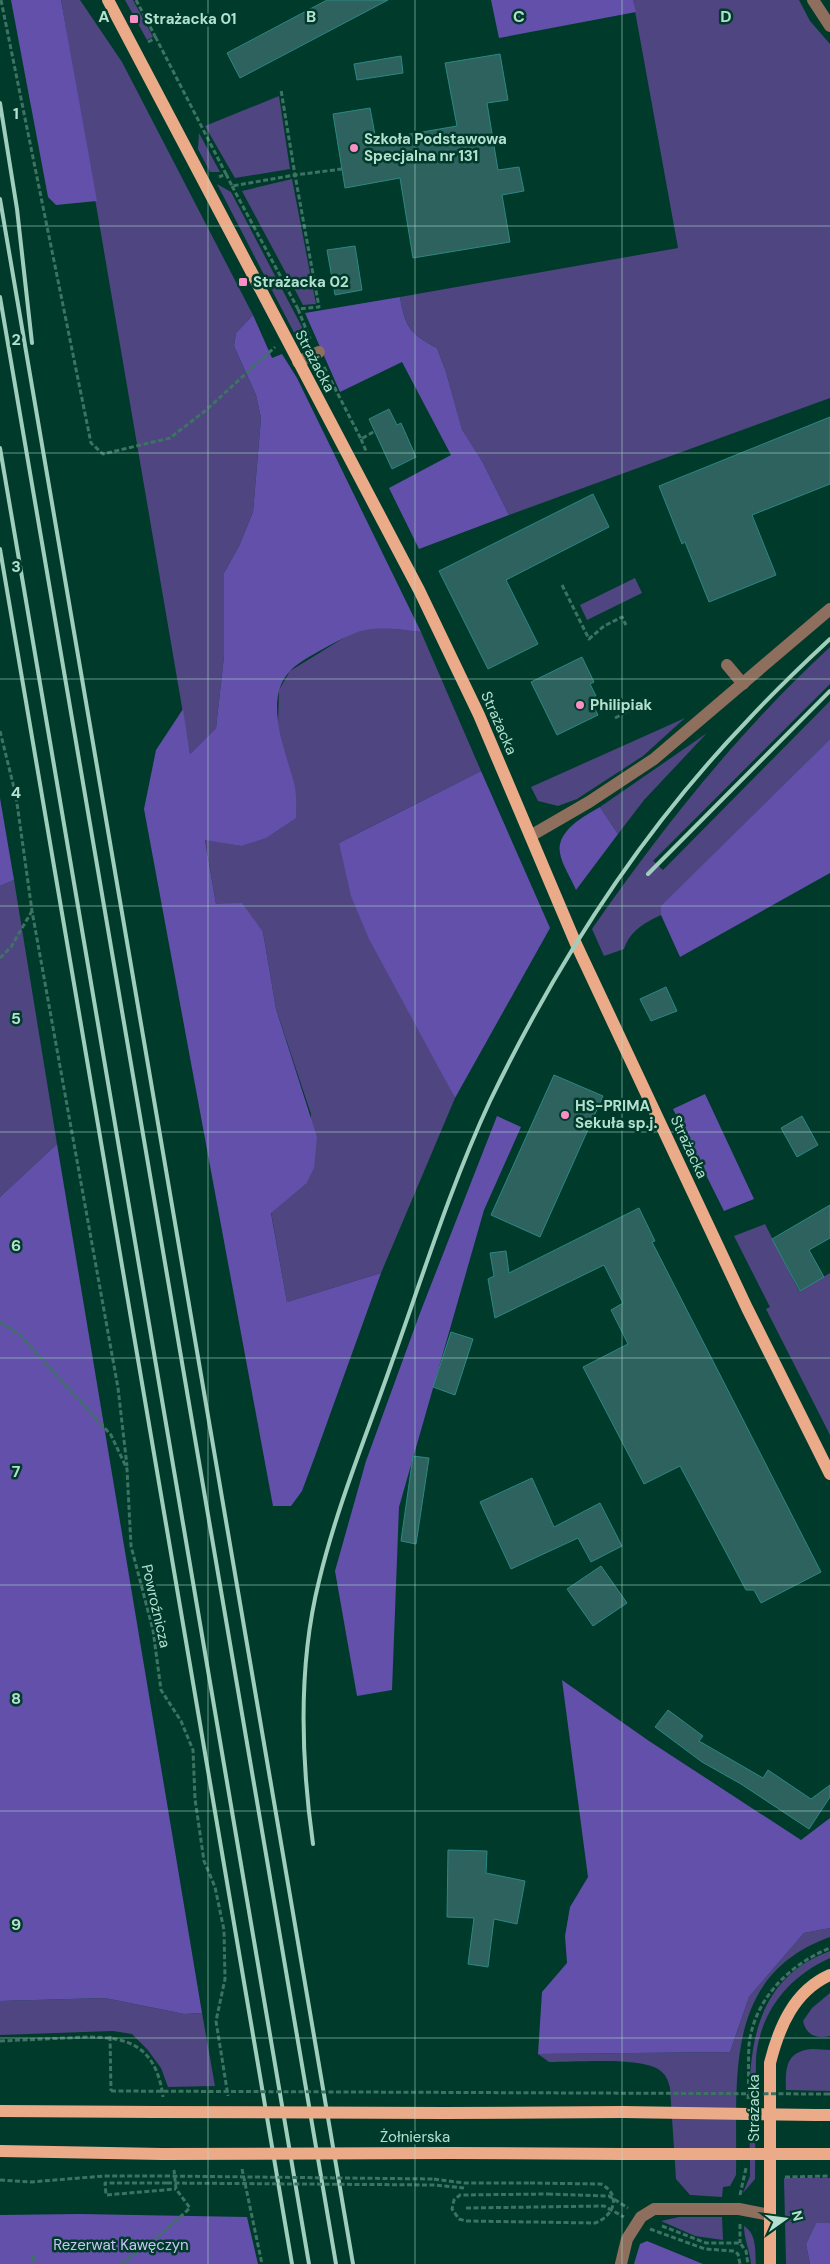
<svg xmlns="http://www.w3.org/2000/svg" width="830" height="2264" font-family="'DM Sans',sans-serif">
  <rect width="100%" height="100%" fill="#003a2b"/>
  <g fill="#4f4580">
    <polygon points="61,0 80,0 122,62 253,315 236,333 234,346 256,395 261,418 253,512 239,546 224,573 224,656 216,728 190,754"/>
    <polygon points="125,0 133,0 153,37 147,40"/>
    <path d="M633 0H799L810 21 830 44V398L509 515 482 461 462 431 446 372 437 348C410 334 405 327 400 297L678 248Z"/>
    <polygon points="279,96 290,169 235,178 205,126"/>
    <polygon points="199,133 220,172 210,172 198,149"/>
    <polygon points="292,179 316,304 303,305 242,191"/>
    <polygon points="217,184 231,192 313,348 309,351 302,348"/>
    <polygon points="635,578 642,593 587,620 580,605"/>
    <polygon points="378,627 421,632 481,771 339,843 424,1037 455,1098 381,1273 287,1302 271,1212 306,1184 311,1114 276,1009 263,932 216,904 205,839 241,846 284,754 278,724 279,690 290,671 350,634"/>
    <path d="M830 647V684L653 861 663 870 830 701V739L663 905 661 915C644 923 630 931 624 949L604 956 592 929C662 828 740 730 830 647Z"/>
    <polygon points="685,718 643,756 577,799 558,806 538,801 531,787"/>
    <polygon points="707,733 644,800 618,834 600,807"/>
    <polygon points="14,880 57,1144 0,1197 0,886"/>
    <polygon points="765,1224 799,1291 830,1273 830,1435 766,1309 770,1307 734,1236"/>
    <path d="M830 1928V1937C721 1976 738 2082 736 2175L730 2186 723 2187 722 2197 690 2195 676 2179 670 2088C668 2080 666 2074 658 2069 637 2057 576 2062 549 2062L538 2054 730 2052 749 1997 804 1933Z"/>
    <path d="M830 1951V1958C788 1977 760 2012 756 2058L755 2179 743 2193 750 2176C751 2093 732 1987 830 1951Z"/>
    <path d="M830 1993V2036C816 2039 806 2035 803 2021L812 2008Z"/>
    <polygon points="105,1998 184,2014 202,2013 215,2086 168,2087 161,2068 147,2049 132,2034 113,2031 0,2035 0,2001"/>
    <path d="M812 2049 830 2050V2091L786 2090C785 2068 786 2051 812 2049Z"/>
    <polygon points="784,2178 830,2178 830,2223 816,2223 806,2244 810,2264 786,2264"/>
    <polygon points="679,2217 722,2217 723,2240 695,2236 661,2221"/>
    <path d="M744 2226C757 2234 755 2251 756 2264H751C750 2250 744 2240 744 2226Z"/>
  </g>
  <g fill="#6250ab">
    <polygon points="11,0 61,0 97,201 56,205 48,197"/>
    <polygon points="491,0 633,0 636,12 499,38"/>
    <path d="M400 297C405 327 410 334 437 348L446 372 462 430 482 461 509 515 419 549 389 488 451 455 402 362 340 392 305 313Z"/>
    <path d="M253 315 272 358 282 354 297 378 421 632C374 626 365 625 323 649 312 655 299 662 291 670 262 698 286 752 294 783 297 794 296 807 296 818L266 838 241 846 205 840 216 904 242 903 263 932 276 1009 317 1137 314 1168 306 1184 271 1213 287 1302 381 1273 315 1456 302 1491 291 1506H273L144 809 156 750 183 709 190 754 216 728 224 656V573L239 546 253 512 261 418 256 395 234 346 236 333Z"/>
    <polygon points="830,739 830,873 680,957 661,915 661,906"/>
    <polygon points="481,771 550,928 455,1098 369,939 351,896 339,843"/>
    <polygon points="0,798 14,880 0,886"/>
    <path d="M600 807 618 834 576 890C571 878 562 865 560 853 556 831 584 816 600 807Z"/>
    <polygon points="705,1094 754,1199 724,1211 673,1109"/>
    <polygon points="497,1116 521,1127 484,1210 399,1507 392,1690 357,1696 335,1571 366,1461 420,1313"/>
    <polygon points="57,1144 202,2013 184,2014 105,1998 0,2001 0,1197"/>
    <polygon points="562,1680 649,1741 801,1840 830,1818 830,1928 804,1933 749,1997 730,2052 538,2054 542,1992 567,1963 565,1936 570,1907 588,1877"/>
    <polygon points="80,2214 247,2217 258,2264 0,2264 0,2215"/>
    <polygon points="816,2223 830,2223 830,2264 810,2264 806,2244"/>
    <polygon points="647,2241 703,2264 634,2264 640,2244"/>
  </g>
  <g fill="#2e625f" stroke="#2c8883">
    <polygon points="327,0 388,0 240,78 227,53"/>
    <polygon points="500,54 508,100 487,103 498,170 519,167 524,191 502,195 510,242 413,258 400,178 345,188 333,114 370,108 376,140 457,126 445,63"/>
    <polygon points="401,56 403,73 357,80 354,64"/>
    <polygon points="355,246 362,290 335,295 327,250"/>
    <polygon points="389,409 397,425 401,423 416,457 392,469 369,419"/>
    <polygon points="830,417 830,484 752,515 776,575 709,602 685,542 682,544 659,486"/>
    <polygon points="593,494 609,527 506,580 538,644 488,669 439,571"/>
    <polygon points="582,657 594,682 590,684 596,696 590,699 598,715 557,735 531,682"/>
    <polygon points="666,987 677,1011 651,1021 640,999"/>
    <polygon points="554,1075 603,1096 540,1237 491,1215"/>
    <polygon points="802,1116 818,1145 797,1157 781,1128"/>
    <polygon points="830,1205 830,1238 809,1250 824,1277 800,1291 772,1239"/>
    <polygon points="639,1208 655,1241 652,1242 821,1572 761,1603 754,1590 746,1590 680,1466 644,1484 583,1367 628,1344 611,1310 623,1303 604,1265 495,1318 488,1279 494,1276 490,1253 506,1251 509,1273"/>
    <polygon points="451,1332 473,1339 455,1395 433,1387"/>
    <polygon points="413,1456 429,1458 416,1544 401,1541"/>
    <polygon points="532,1478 554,1527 600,1503 622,1546 591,1562 578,1538 511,1569 480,1502"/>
    <polygon points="601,1566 627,1603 593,1626 567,1589"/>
    <polygon points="668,1710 703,1736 699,1741 763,1778 768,1770 811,1799 830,1785 830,1797 809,1829 741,1784 702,1762 655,1727"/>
    <polygon points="448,1850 487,1851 486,1873 525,1881 517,1924 494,1919 488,1967 468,1964 474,1918 447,1917"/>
  </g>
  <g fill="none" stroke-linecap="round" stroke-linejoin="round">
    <g stroke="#3d7363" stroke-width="3" stroke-dasharray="5 2.5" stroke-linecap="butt">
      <polyline points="1,0 91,443 103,454 170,438 205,411 275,347"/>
      <polyline points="136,0 156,38"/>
      <polyline points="148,42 156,38 226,174 219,177"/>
      <polyline points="226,174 232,186 295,175 281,90"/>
      <polyline points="232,186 298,309 319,307 295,175 342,169"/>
      <polyline points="298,309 310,339"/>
      <polyline points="324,367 361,439 375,431"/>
      <polyline points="361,439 366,451"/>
      <polyline points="562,585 589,639 604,626 622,617 626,625"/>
      <polyline points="615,718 629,711"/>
      <polyline points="0,731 16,796 32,911 118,1388 127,1466"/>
      <polyline points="0,958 11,947 32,911"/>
      <polyline points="0,1322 20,1335 111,1435 127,1469 131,1546 153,1630 161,1690 181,1721 193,1750 195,1799 204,1861 215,1887 224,1930 225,1979 216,2021 228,2096"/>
      <polyline points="110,2036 111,2091"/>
      <path d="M0 2041C22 2040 44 2039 66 2038 116 2035 155 2036 163 2097"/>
      <polyline points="826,2094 830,2094"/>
      <path d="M748 2099C749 2081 748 2063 749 2045 754 1999 790 1964 830 1948"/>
      <polyline points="242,2169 262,2264"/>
      <polyline points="785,2177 830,2176"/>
      <polyline points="434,2179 464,2183 530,2183"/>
      <polyline points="0,2180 31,2182 104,2176 165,2176"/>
      <polyline points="167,2183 105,2183 106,2195 176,2189"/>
      <polyline points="548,2194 609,2196 628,2208"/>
      <polyline points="740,2195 746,2168"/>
      <polyline points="466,2208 604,2206 624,2217"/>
      <polyline points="740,2224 740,2243"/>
      <polyline points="662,2226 706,2243 740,2243 746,2251 748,2264"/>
      <polyline points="650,2229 705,2249 734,2251 738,2254 740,2264"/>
      <polyline points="33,2256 34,2264"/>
      <polyline points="121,2264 160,2235 190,2208 176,2189 174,2170"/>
    </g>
    <g stroke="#8e6e5d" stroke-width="12">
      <polyline points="813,0 830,26"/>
      <polyline points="298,362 319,352"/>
      <polyline points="727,665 743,684"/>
      <polyline points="532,835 589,802 654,759 830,609"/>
      <polyline points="621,2264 627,2239 641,2217 654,2209 739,2209 770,2215"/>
    </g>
    <g stroke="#ecab88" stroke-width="12">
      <polyline points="108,0 419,590 479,715 576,944 747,1308 830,1474"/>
      <polyline points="0,2111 156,2112"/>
      <polyline points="444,2113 623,2112"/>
      <polyline points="816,2115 830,2115"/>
      <polyline points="0,2151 162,2154"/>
      <polyline points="449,2153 623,2154"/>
      <polyline points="815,2154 830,2154"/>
      <path d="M770 2264V2063C779 2027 794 1991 830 1975"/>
    </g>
    <g stroke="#a0cebd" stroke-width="4">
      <polyline points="0,103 17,209 32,343"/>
      <polyline points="0,199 353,2264"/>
      <polyline points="0,297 336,2264"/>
      <polyline points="0,448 309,2264"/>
      <polyline points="0,549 292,2264"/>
      <polyline points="648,874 830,691"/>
      <path d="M313 1844C301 1759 298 1665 319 1581 337 1506 367 1434 392 1362 423 1275 451 1185 490 1101 556 964 642 830 748 720 774 692 802 665 830 639"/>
    </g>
    <g stroke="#3d7363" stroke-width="3" stroke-dasharray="5 2.5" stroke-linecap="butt">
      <polyline points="111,2091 826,2094"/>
      <polyline points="165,2176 434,2179"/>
      <polyline points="167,2183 435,2185 464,2188"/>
      <path d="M530 2183 601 2184C622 2195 614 2216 595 2223L466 2221 459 2219 452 2209 454 2200 460 2195 548 2194"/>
    </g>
    <g stroke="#ecab88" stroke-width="12">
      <polyline points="156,2112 444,2113"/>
      <polyline points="623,2112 816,2115"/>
      <polyline points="162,2154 449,2153"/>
      <polyline points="623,2154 815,2154"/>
    </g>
  </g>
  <path fill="none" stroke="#b4e1cf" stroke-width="1" stroke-opacity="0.55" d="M208 0V2264M415 0V2264M622 0V2264M0 226H830M0 453H830M0 679H830M0 906H830M0 1132H830M0 1358H830M0 1585H830M0 1811H830M0 2038H830"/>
  <g fill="#fb8fc5" stroke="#003a2b" stroke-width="2">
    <rect x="129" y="14" width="10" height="10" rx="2.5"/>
    <circle cx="354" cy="148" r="5"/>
    <rect x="238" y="277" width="10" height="10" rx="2.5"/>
    <circle cx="580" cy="705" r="5"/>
    <circle cx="565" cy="1115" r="5"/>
  </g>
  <g text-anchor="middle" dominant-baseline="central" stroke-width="5" stroke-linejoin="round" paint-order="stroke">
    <g font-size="15" font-weight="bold" fill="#b4e1cf" stroke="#003a2b" text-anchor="start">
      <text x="144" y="19">Strażacka 01</text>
      <text x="364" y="139">Szkoła Podstawowa<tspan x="364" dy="17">Specjalna nr 131</tspan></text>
      <text x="253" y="282">Strażacka 02</text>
      <text x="590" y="705">Philipiak</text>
      <text x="575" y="1106">HS-PRIMA<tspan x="575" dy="17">Sekuła sp.j.</tspan></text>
    </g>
    <g font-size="15" fill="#b4e1cf" stroke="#003a2b">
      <text transform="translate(315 361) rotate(62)">Strażacka</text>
      <text transform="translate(499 723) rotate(66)">Strażacka</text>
      <text transform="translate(689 1147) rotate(65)">Strażacka</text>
      <text transform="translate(156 1606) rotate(77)">Powroźnicza</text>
      <text transform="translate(754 2108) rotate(-90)">Strażacka</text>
      <text x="415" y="2137">Żołnierska</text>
    </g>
    <g font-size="15" fill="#cac5f6" stroke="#003a2b">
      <text x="121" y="2245">Rezerwat Kawęczyn</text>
    </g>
  </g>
  <g font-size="16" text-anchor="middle" font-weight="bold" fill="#b4e1cf" stroke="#003a2b" stroke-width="5" stroke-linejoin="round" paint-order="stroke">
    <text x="104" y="22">A</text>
    <text x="311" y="22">B</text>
    <text x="519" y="22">C</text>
    <text x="726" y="22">D</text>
    <text x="16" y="119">1</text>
    <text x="16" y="345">2</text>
    <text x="16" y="572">3</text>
    <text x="16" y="798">4</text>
    <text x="16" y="1024">5</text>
    <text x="16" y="1251">6</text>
    <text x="16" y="1477">7</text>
    <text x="16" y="1704">8</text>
    <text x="16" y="1930">9</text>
  </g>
  <g transform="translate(785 2219) rotate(76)" stroke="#003a2b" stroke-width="4" paint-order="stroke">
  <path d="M0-4L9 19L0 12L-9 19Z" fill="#b4e1cf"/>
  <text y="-8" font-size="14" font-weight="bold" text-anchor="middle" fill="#b4e1cf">N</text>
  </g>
</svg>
